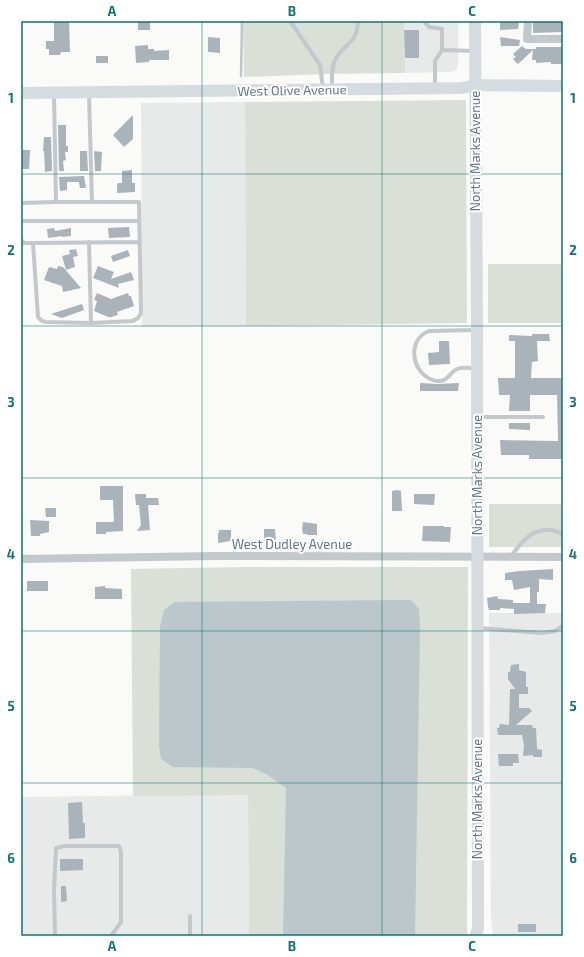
<svg xmlns="http://www.w3.org/2000/svg" width="584" height="957" font-family="'Exo 2',sans-serif">
  <rect width="100%" height="100%" fill="#fafaf8"/>
  <g fill="#e8e9e9">
    <polygon points="404,21 458,21 458,66 456,70 451,72 405,73"/>
    <polygon points="245,102 246,326 142,327 141,103"/>
    <polygon points="489,613 563,613 563,936 493,936 491,917"/>
    <polygon points="248,794 249,936 21,936 21,797"/>
  </g>
  <g fill="#dadfd7">
    <polygon points="243,21 404,21 405,73 326,74 244,77"/>
    <polygon points="466,100 467,323 246,326 245,102"/>
    <rect x="488" y="264" width="75" height="59"/>
    <rect x="489" y="504" width="74" height="43"/>
    <polygon points="247,567 468,567 467,936 249,936 248,795 133,796 131,569"/>
  </g>
  <polygon fill="#bbc7cb" points="411,600 419,609 420,628 415,936 283,936 286,788 266,774 253,768 173,767 161,759 159,745 160,627 164,610 175,602"/>
  <g fill="none" stroke-linecap="round" stroke-linejoin="round">
    <polyline stroke="#bbc7cb" stroke-width="2.5" points="241,76 242,21"/>
  </g>
  <g fill="#aab3b9">
    <polygon points="54,21 69,21 70,52 61,52 60,55 49,55 49,49 46,49 46,41 54,41"/>
    <rect x="138" y="21" width="12" height="9"/>
    <polygon points="500,21 519,22 518,29 500,30"/>
    <polygon points="533,21 563,21 563,32 533,33"/>
    <polygon points="404,30 419,30 419,58 405,58"/>
    <polygon points="208,37 220,38 220,53 208,52"/>
    <polygon points="500,37 520,40 519,46 501,46"/>
    <polygon points="148,45 148,49 154,49 154,51 169,50 169,60 149,60 149,62 136,63 135,46"/>
    <polygon points="522,46 526,49 536,49 536,47 563,47 563,64 551,64 551,62 536,63 536,60 532,60 533,50 518,64 513,59 516,57 513,54"/>
    <rect x="96" y="56" width="12" height="7"/>
    <polygon points="133,115 133,139 124,147 113,135"/>
    <polygon points="58,125 66,125 66,146 68,146 68,152 65,152 66,160 63,161 64,171 59,171"/>
    <polygon points="44,137 51,137 52,171 45,172 44,151 43,151"/>
    <polygon points="21,150 30,150 29,169 21,169"/>
    <polygon points="80,151 87,151 88,171 80,171"/>
    <polygon points="94,151 102,152 101,171 95,171"/>
    <polygon points="132,170 132,183 135,183 135,192 117,193 117,185 118,183 122,183 122,171"/>
    <polygon points="84,176 86,188 80,188 79,182 67,182 67,190 60,191 59,177"/>
    <polygon points="129,227 130,237 109,238 108,228"/>
    <polygon points="54,228 55,231 71,228 71,236 62,237 62,236 48,238 47,229"/>
    <polygon points="76,249 78,256 73,257 75,267 66,270 62,256 70,254 69,250"/>
    <polygon points="128,250 130,256 113,262 111,256"/>
    <polygon points="58,266 63,267 81,288 63,292 62,286 44,280 49,267 57,269"/>
    <polygon points="98,266 114,272 111,279 131,272 134,280 118,284 119,288 93,278"/>
    <polygon points="97,293 111,299 128,293 129,296 131,296 134,306 117,312 118,315 111,317 108,317 94,311 97,301 94,300"/>
    <polygon points="82,304 84,310 62,318 51,314"/>
    <polygon points="532,334 549,334 550,341 537,341 538,361 532,362 531,378 563,378 563,459 529,459 529,455 501,455 500,440 558,441 557,395 530,395 530,411 509,411 510,395 499,395 498,378 515,378 515,341 509,341 509,335 532,336"/>
    <polygon points="439,341 449,341 450,364 429,365 428,353 439,352"/>
    <polygon points="420,383 437,384 459,383 458,391 420,391"/>
    <polygon points="509,423 530,423 530,430 509,429"/>
    <polygon points="100,486 123,486 123,531 106,532 106,534 96,534 96,522 114,522 113,500 100,500"/>
    <polygon points="397,490 401,491 402,511 392,511 392,491"/>
    <polygon points="135,494 146,494 146,498 158,498 159,505 148,505 150,530 137,531 141,525 139,505 136,505"/>
    <polygon points="414,494 435,494 434,505 414,504"/>
    <polygon points="45,508 56,508 56,517 46,517"/>
    <polygon points="30,520 49,521 49,532 40,534 40,536 31,536"/>
    <polygon points="303,522 317,524 317,535 307,535 307,534 303,534 302,529"/>
    <polygon points="423,526 444,526 444,527 451,527 450,542 422,541"/>
    <polygon points="264,529 275,529 276,542 264,542"/>
    <polygon points="219,530 231,530 231,541 218,543 218,533 219,533"/>
    <polygon points="553,569 553,580 539,579 539,592 537,592 537,604 546,604 545,613 514,614 514,609 500,608 500,610 489,610 488,607 487,598 497,596 498,599 513,600 513,603 530,603 530,587 514,590 512,580 505,580 505,573 520,571"/>
    <rect x="27" y="581" width="21" height="10"/>
    <polygon points="105,586 105,588 122,589 122,599 95,599 95,587"/>
    <polygon points="519,664 519,670 526,672 526,687 528,687 528,694 519,694 519,708 529,708 532,711 516,725 532,725 533,728 536,728 537,749 542,750 542,757 533,757 533,755 523,756 524,745 522,735 498,735 497,728 499,728 500,724 509,725 510,689 515,689 508,679 508,672 510,672 511,665"/>
    <polygon points="498,754 518,754 519,763 513,763 513,766 499,766"/>
    <polygon points="82,802 83,823 85,823 85,838 69,839 68,803"/>
    <polygon points="60,859 83,859 83,870 60,871"/>
    <polygon points="61,886 66,886 67,901 61,902"/>
    <rect x="518" y="924" width="18" height="8"/>
  </g>
  <g fill="none" stroke-linecap="round" stroke-linejoin="round">
    <g stroke="#c3c8cc" stroke-width="4">
      <polyline points="290,21 320,65 323,89"/>
      <polyline points="424,21 429,27 442,29 442,50 474,51"/>
      <polyline points="435,86 435,61 442,50"/>
      <path d="M332 89C332 79 331 66 336 58 346 42 357 44 358 21"/>
      <polyline points="54,95 56,202 139,202 141,313 138,318 133,321 91,323 46,322 42,321 38,317 33,243 139,242"/>
      <polyline points="89,95 92,202"/>
      <polyline points="21,203 56,202"/>
      <polyline points="21,221 139,221"/>
      <polyline points="21,240 24,243 33,243"/>
      <polyline points="89,242 91,323"/>
      <path d="M476 368C470 368 462 367 457 369 449 373 448 382 437 381 412 377 405 340 429 331L476 330"/>
      <polyline points="479,417 543,417"/>
      <path d="M511 556C516 550 521 542 528 537 537 529 554 527 563 535"/>
      <polyline points="480,628 541,633 555,631 563,626"/>
      <polyline points="55,936 54,890 56,848 65,846 119,846 121,852 121,922 111,936"/>
      <polyline points="190,936 190,916"/>
    </g>
    <g stroke="#c3c8cc" stroke-width="8">
      <polyline points="528,21 527,39 563,39"/>
      <polyline points="21,559 216,556 563,557"/>
    </g>
    <g stroke="#d6dbdf" stroke-width="12">
      <polyline points="475,21 477,325 478,928 476,936"/>
      <polyline points="21,93 462,88 475,85 563,86"/>
    </g>
  </g>
  <path fill="none" stroke="#0f766e" stroke-width="1" stroke-opacity="0.55" d="M202 21V936M382 21V936M21 174H563M21 326H563M21 478H563M21 631H563M21 783H563"/>
  <g text-anchor="middle" dominant-baseline="central" stroke-width="4" stroke-linejoin="round" paint-order="stroke">
    <g font-size="13" fill="#657683" stroke="#fff">
      <text transform="translate(292 90) rotate(-1)">West Olive Avenue</text>
      <text transform="translate(475 151) rotate(-90)">North Marks Avenue</text>
      <text transform="translate(477 475) rotate(-90)">North Marks Avenue</text>
      <text x="292" y="544">West Dudley Avenue</text>
      <text transform="translate(477 799) rotate(-90)">North Marks Avenue</text>
    </g>
  </g>
  <rect width="584" height="957" fill="none" stroke="#ffffff" stroke-width="44"/>
  <rect x="22" y="22" width="540" height="913" fill="none" stroke="#0f766e" stroke-width="1.5"/>
  <g font-size="13" text-anchor="middle" font-weight="bold" fill="#0f766e">
    <text x="112" y="16">A</text>
    <text x="292" y="16">B</text>
    <text x="472" y="16">C</text>
    <text x="11" y="103">1</text>
    <text x="573" y="103">1</text>
    <text x="11" y="255">2</text>
    <text x="573" y="255">2</text>
    <text x="11" y="407">3</text>
    <text x="573" y="407">3</text>
    <text x="11" y="559">4</text>
    <text x="573" y="559">4</text>
    <text x="11" y="711">5</text>
    <text x="573" y="711">5</text>
    <text x="11" y="863">6</text>
    <text x="573" y="863">6</text>
    <text x="112" y="951">A</text>
    <text x="292" y="951">B</text>
    <text x="472" y="951">C</text>
  </g>
</svg>
